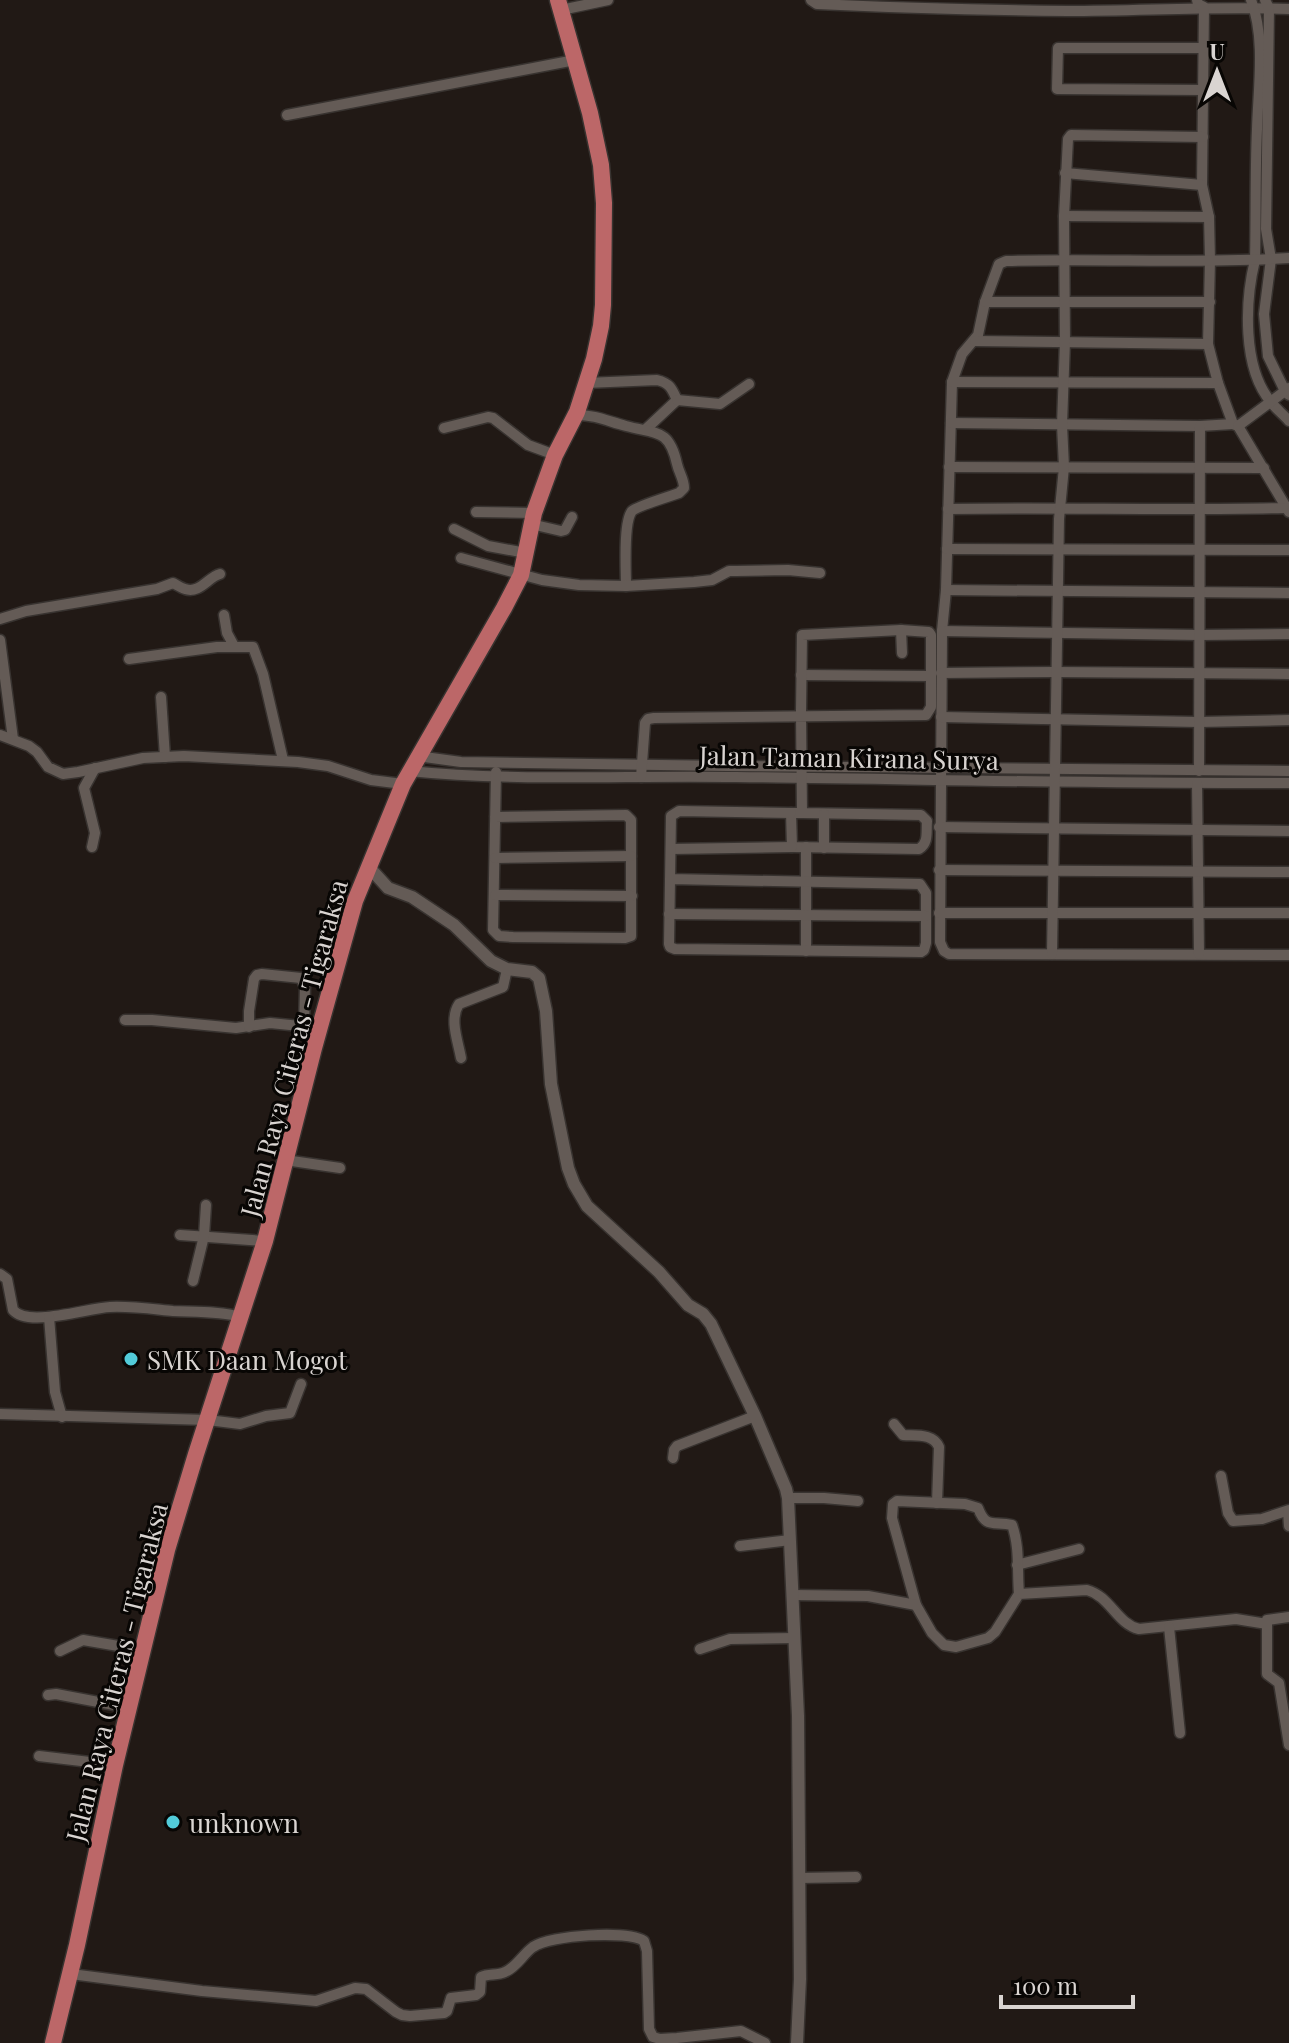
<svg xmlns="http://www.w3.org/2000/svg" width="1289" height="2043" font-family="'Playfair Display',serif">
  <rect width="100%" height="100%" fill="#211915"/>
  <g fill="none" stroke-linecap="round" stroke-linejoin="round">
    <defs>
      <g id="minor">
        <path d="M811 0 817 4C901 8 984 10 1068 11 1142 11 1216 6 1289 9"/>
        <polyline points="1197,0 1198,4 1204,7 1202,185 1209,217 1210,260 1208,344 1218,383 1233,424 1238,426 1289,512"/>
        <path d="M1251 0C1266 38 1258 90 1257 129 1255 173 1256 216 1255 260 1245 301 1242 368 1271 402 1276 409 1283 414 1289 421"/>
        <polyline points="1265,0 1269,8 1266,229 1271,259 1264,314 1268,356 1285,391 1289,395"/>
        <polyline points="561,10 608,0"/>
        <polyline points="1203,90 1057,89 1058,48 1203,48"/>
        <polyline points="287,115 575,60"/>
        <polyline points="1065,173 1202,185"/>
        <polyline points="1064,216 1209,217"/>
        <path d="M1289 258C1195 264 1100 258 1006 261L999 264 985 302 978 335 962 354 952 382 946 590 942 631 940 942 944 951 949 954 1289 955"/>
        <polyline points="985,302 1210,302"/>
        <polyline points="975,341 1208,344"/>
        <polyline points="952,382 1218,383"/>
        <path d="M586 383 657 380C670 383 672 389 677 400L646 429"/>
        <polyline points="677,400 720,404 749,384"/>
        <path d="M576 415C596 415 607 421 626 426 656 434 669 428 677 464 679 473 684 479 684 488L679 493C671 496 637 506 632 511 623 522 626 571 626 586"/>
        <polyline points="951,423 1200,426 1233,424"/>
        <polyline points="1238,426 1289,388"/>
        <polyline points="444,428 488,417 493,418 528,445 555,455"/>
        <polyline points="949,467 1264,468"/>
        <path d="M948 509C1061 507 1173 511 1286 508"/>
        <polyline points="476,512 534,513"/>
        <polyline points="531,524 561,531 565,530 572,517"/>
        <polyline points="454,529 488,546 526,553"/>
        <polyline points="947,549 1289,550"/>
        <polyline points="461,558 542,580 579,585 626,586 694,582 712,580 729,571 736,571 788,570 820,573"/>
        <polyline points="946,590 1289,593"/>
        <polyline points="224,615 227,633 234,646"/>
        <path d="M0 619 26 611 157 589 173 583C177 585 181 588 185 589 200 594 208 577 220 574"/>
        <polyline points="901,630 902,653"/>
        <polyline points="942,631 1200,635 1289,634"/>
        <polyline points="0,640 13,739"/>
        <polyline points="129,659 217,647 253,647 263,674 283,760"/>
        <polyline points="941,673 1056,672 1289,674"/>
        <polyline points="801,675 931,676"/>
        <polyline points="161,697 165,757"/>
        <polyline points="941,717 1199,722 1289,720"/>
        <polyline points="0,735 29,746 37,752 48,767 63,774 78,772 143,758 184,756 298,762 328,766 371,780 403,784"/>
        <polyline points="417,756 461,762 727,766 1289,771"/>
        <path d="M409 771C517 782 627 775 736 777 921 779 1105 784 1289 783"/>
        <polyline points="1199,771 1200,426"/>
        <path d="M641 777 645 723 648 719 654 718 926 715 931 707V635L929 632 901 630 802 635 801 711V715L802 813H791L792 847 919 849C929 843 926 832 927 821L921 815 802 813"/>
        <polyline points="1197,783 1199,954"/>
        <polyline points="824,814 824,848"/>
        <polyline points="495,817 626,815 631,820 631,936 625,938 513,937 499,936 493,930 496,772"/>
        <polyline points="939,827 1289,831"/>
        <polyline points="92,847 95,833 84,788 95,768"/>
        <polyline points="806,847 806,951"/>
        <polyline points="671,849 792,847"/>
        <polyline points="495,858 631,856"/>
        <polyline points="939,870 1289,872"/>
        <polyline points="670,879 920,884 926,893 926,943 924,950 921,952 675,949 670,947 669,944 671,816 679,811 791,813"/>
        <polyline points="495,895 632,896"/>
        <polyline points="939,913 1289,913"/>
        <polyline points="669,914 926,916"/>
        <polyline points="1052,954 1059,519 1064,467 1062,425 1065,341 1064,216 1068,139 1071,135 1203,137"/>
        <polyline points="125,1020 152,1020 236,1028 270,1023 320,1028"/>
        <polyline points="249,1027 249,1011 254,979 257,975 262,974 301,978 305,987 304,1027"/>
        <path d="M461 1058C458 1041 449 1019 459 1004L503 987 507 969"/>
        <polyline points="285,1160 340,1168"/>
        <polyline points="180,1235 265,1241"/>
        <path d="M0 1274 7 1279 13 1310C28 1328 87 1308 110 1307 131 1306 152 1309 173 1311 195 1312 220 1311 241 1317"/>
        <polyline points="193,1281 204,1236 206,1205"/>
        <polyline points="49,1317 55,1392 62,1417"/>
        <polyline points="0,1414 208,1420 240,1424 266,1416 290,1413 301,1384"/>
        <path d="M894 1424 903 1435C916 1436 933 1433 939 1447L937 1503"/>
        <polyline points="673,1458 674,1450 677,1446 755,1416"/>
        <polyline points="1221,1476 1228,1513 1233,1521 1262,1519 1289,1510"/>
        <polyline points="788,1498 824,1498 858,1501"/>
        <polyline points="1288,1511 1289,1526"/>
        <polyline points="740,1546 790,1540"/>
        <polyline points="1017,1565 1079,1549"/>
        <path d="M1019 1594 995 1632 988 1638 956 1647 944 1645 932 1633 916 1605 892 1518 893 1504 897 1501 965 1504 978 1508C986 1529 993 1521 1012 1525 1020 1547 1017 1570 1019 1594L1087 1590C1110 1596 1117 1624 1139 1629L1236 1619 1267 1624"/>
        <polyline points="793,1595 868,1596 916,1605"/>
        <polyline points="1289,1617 1267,1620 1267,1674 1279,1683 1289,1745"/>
        <polyline points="1169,1627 1180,1733"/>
        <polyline points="700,1649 730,1639 795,1638"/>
        <polyline points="60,1651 83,1640 142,1650"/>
        <polyline points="48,1695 56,1694 130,1708"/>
        <polyline points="39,1756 115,1765"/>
        <polyline points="799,1878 856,1877"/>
        <path d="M71 1974 202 1991 316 2001 355 1988 366 1989 396 2012 402 2015 410 2016 444 2013 447 2011 451 1998 476 1995 480 1992 481 1977C489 1973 497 1976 505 1972 517 1967 523 1954 533 1947 551 1935 627 1930 644 1941L647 1951 649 2029 653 2037 660 2039 677 2038 741 2031 765 2043"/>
      </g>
      <polyline id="tertiary" points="368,866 388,888 412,897 454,925 491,961 507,969 532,972 539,978 546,1011 551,1084 568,1168 574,1184 587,1206 659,1272 688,1305 703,1314 711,1324 755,1416 786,1489 788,1498 798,1716 800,1979 797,2043"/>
      <polyline id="primary" points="53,2043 77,1945 115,1765 167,1550 196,1454 265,1241 314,1048 355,901 403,784 504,608 521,575 534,513 555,455 577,412 594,359 601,326 603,305 604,203 601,165 590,113 558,0"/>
    </defs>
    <use href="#minor" stroke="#383330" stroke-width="13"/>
    <use href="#tertiary" stroke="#383330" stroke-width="15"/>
    <use href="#primary" stroke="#383330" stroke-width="19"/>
    <use href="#minor" stroke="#645b56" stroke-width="10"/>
    <use href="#tertiary" stroke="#645b56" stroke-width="12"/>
    <use href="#primary" stroke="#bc6768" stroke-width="16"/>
  </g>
  <g fill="#52cbd9" stroke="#080604" stroke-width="3">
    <circle cx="131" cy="1359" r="8"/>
    <circle cx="173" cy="1822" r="8"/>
  </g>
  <g text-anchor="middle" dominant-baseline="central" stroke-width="6" stroke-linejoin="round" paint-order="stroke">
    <g font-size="26" fill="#d9d4d1" stroke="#080604">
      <text transform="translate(849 757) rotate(1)">Jalan Taman Kirana Surya</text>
      <text transform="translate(293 1048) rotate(-75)">Jalan Raya Citeras - Tigaraksa</text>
      <text transform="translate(116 1672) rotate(-76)">Jalan Raya Citeras - Tigaraksa</text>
    </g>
    <g font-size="26" fill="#d9d4d1" stroke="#080604" text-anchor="start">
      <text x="147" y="1359">SMK Daan Mogot</text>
      <text x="189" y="1822">unknown</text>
    </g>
  </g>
  <g transform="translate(1217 72)" stroke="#080604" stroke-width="6" paint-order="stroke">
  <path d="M0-6L14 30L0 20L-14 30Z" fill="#d9d4d1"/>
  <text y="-12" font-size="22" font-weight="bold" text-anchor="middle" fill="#d9d4d1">U</text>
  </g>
  <path d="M1001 1995v12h132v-12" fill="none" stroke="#d9d4d1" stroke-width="4"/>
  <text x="1013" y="1995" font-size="24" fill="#d9d4d1" stroke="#080604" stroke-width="6" paint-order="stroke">100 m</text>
</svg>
